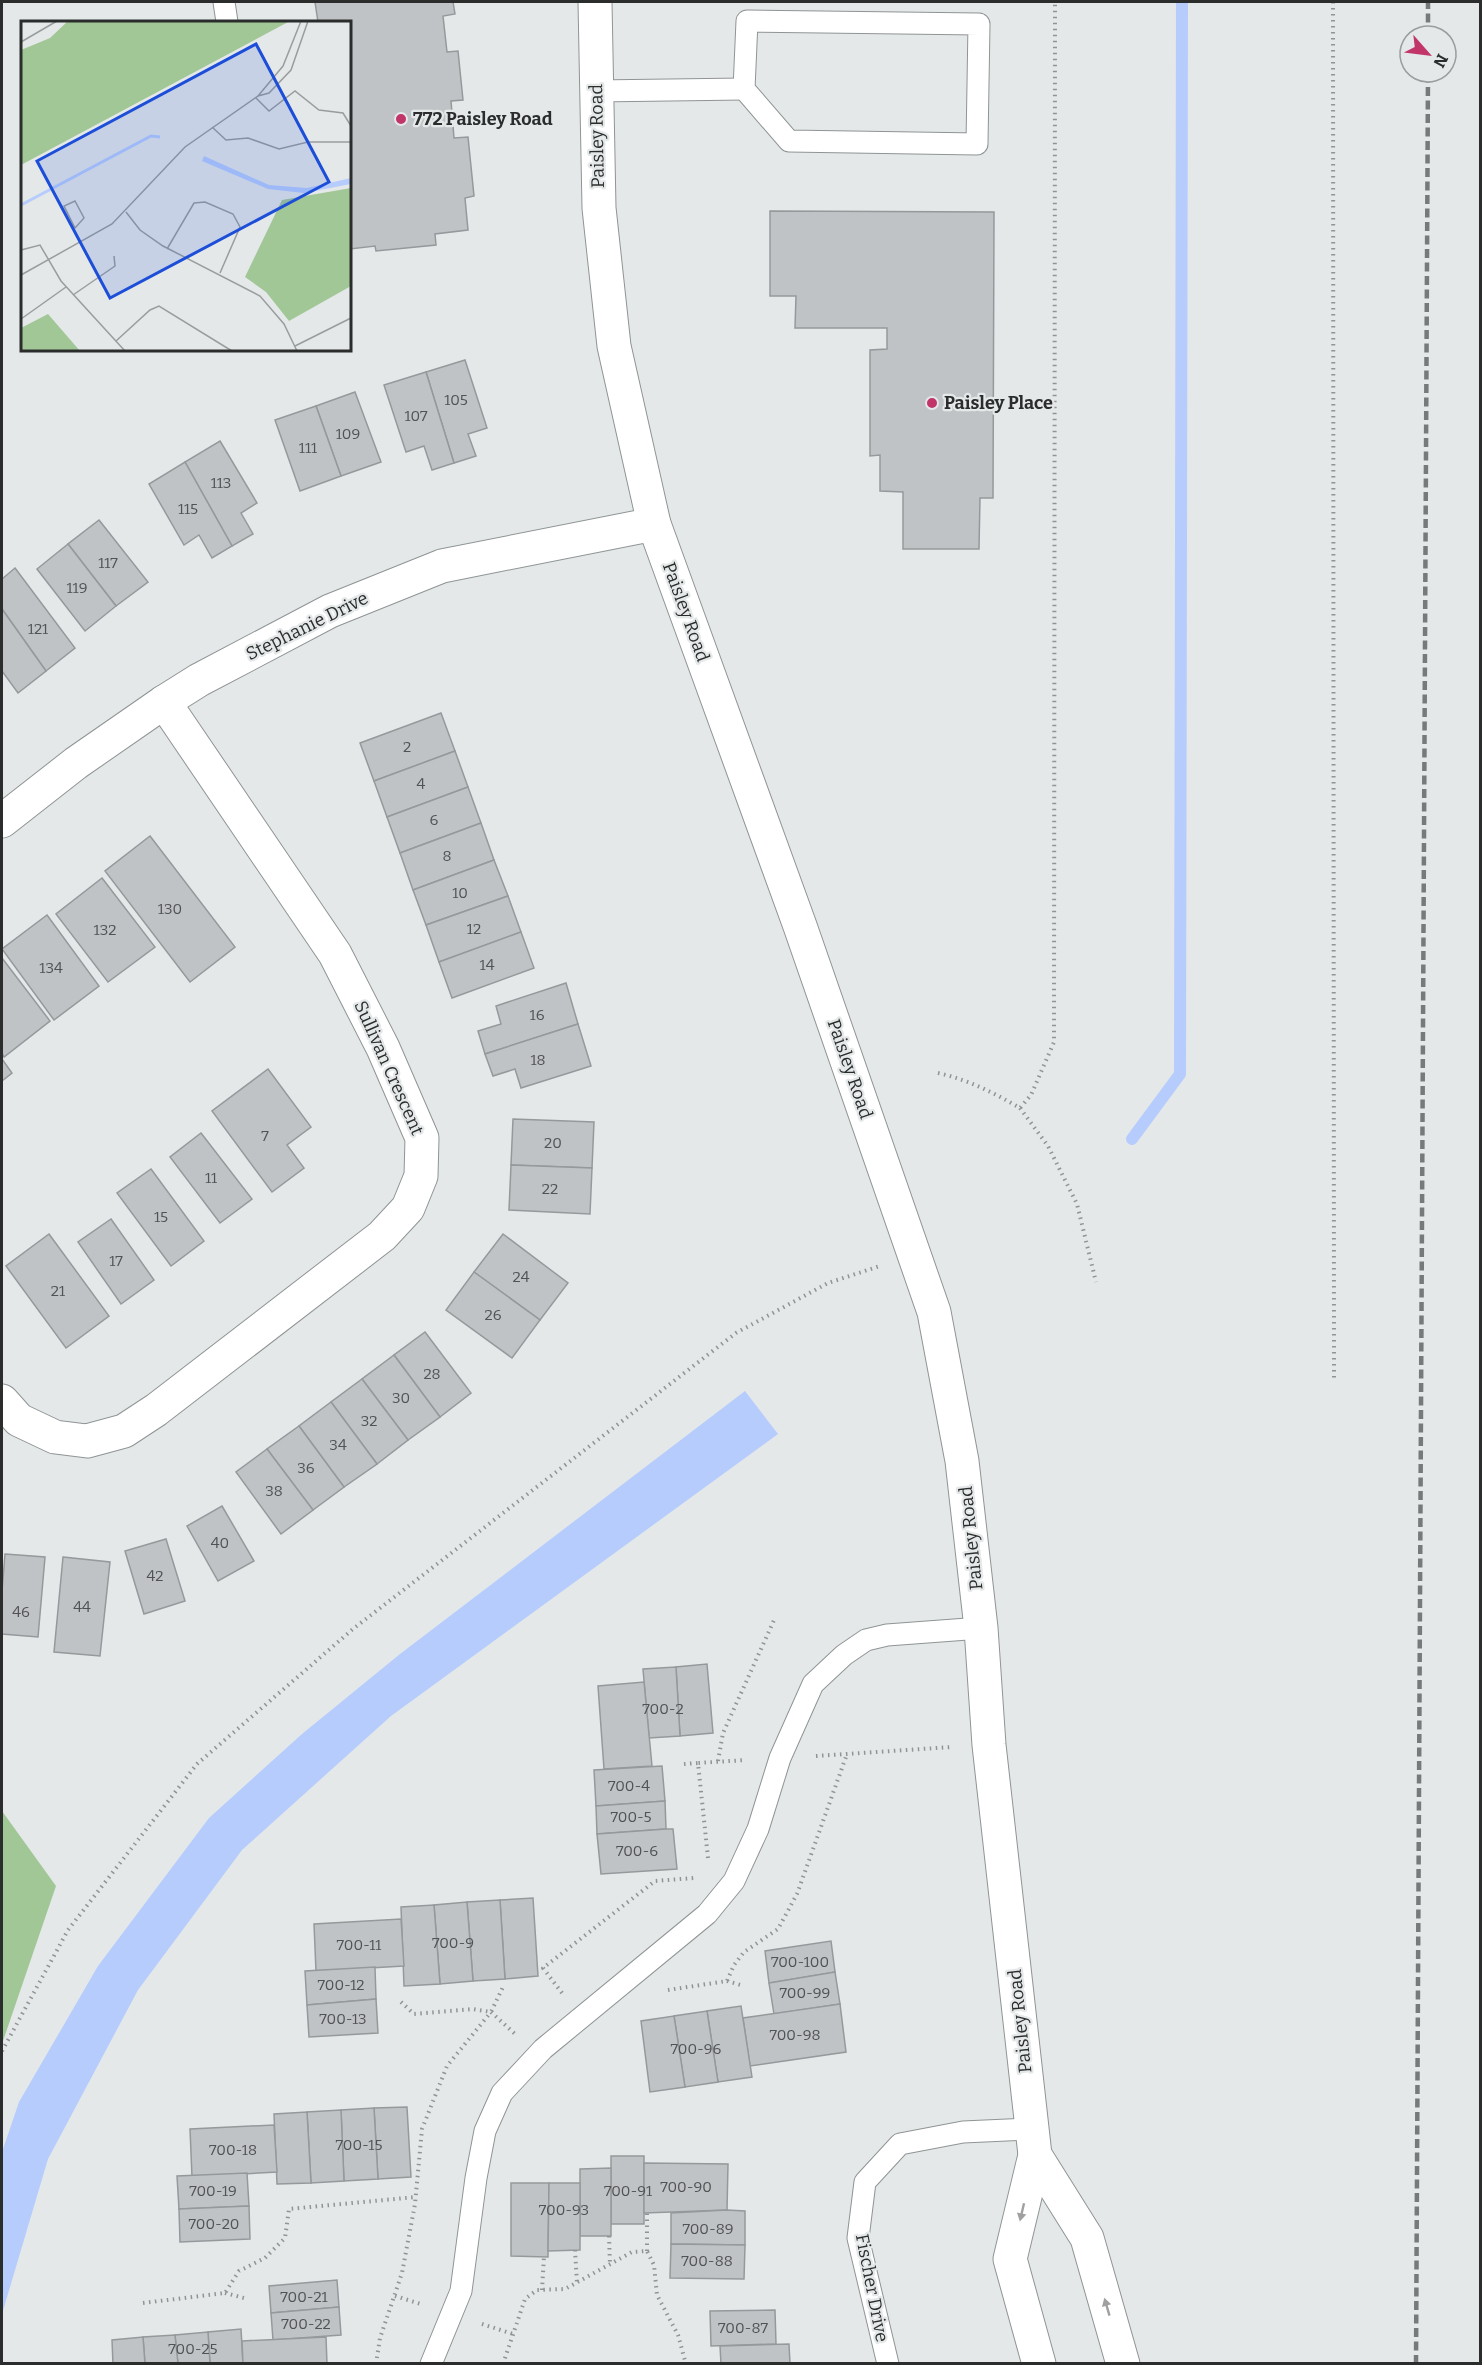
<svg xmlns="http://www.w3.org/2000/svg" width="1482" height="2365" font-family="Bitter,serif">
  <rect width="100%" height="100%" fill="#e4e8e9"/>
  <polygon fill="#a2c797" points="2,1811 56,1886 2,2044"/>
  <polygon fill="#b6ccfd" points="745,1391 778,1434 391,1716 242,1850 138,1990 48,2159 2,2314 2,2152 19,2102 98,1966 209,1818 302,1734 400,1654"/>
  <g fill="none" stroke-linecap="round" stroke-linejoin="round">
    <polyline stroke="#b6ccfd" stroke-width="12" points="1132,1139 1180,1074 1182,2"/>
  </g>
  <g fill="#c0c3c6" stroke="#96999b" stroke-width="1.5">
    <polygon points="315,2 453,2 455,14 443,16 447,52 458,51 463,100 451,101 454,138 468,137 474,196 465,198 468,230 435,234 436,245 376,251 375,246 350,249 350,22 318,22"/>
    <polygon points="770,211 994,212 993,498 980,498 979,549 903,549 903,492 880,491 880,455 870,456 870,350 887,349 887,328 795,328 796,296 770,296"/>
    <polygon points="465,360 487,428 468,434 476,456 454,463 426,372"/>
    <polygon points="426,372 454,463 432,470 424,446 406,452 384,385"/>
    <polygon points="355,392 381,462 341,476 316,406"/>
    <polygon points="316,406 341,476 300,491 275,420"/>
    <polygon points="220,441 257,503 241,513 253,534 232,546 185,462"/>
    <polygon points="185,462 232,546 212,558 199,535 184,545 149,484"/>
    <polygon points="99,520 148,582 116,606 68,544"/>
    <polygon points="68,544 116,606 85,631 37,569"/>
    <polygon points="15,568 75,648 46,671 2,609 2,579"/>
    <polygon points="2,609 46,671 18,693 2,671"/>
    <polygon points="441,713 455,751 374,781 360,743"/>
    <polygon points="455,751 468,787 387,817 374,781"/>
    <polygon points="468,787 481,823 400,853 387,817"/>
    <polygon points="481,823 494,860 413,890 400,853"/>
    <polygon points="150,836 235,947 190,982 105,871"/>
    <polygon points="494,860 508,896 426,925 413,890"/>
    <polygon points="102,878 155,947 108,982 56,914"/>
    <polygon points="508,896 521,932 439,962 426,925"/>
    <polygon points="47,915 99,986 54,1020 2,949"/>
    <polygon points="521,932 534,968 452,998 439,962"/>
    <polygon points="2,958 50,1021 4,1057 2,1053"/>
    <polygon points="566,983 578,1024 485,1054 478,1031 501,1024 496,1006"/>
    <polygon points="578,1024 591,1066 521,1088 515,1069 493,1076 485,1054"/>
    <polygon points="2,1059 12,1073 2,1081"/>
    <polygon points="268,1069 311,1127 287,1145 304,1168 272,1192 212,1111"/>
    <polygon points="513,1119 594,1122 592,1168 511,1165"/>
    <polygon points="201,1133 252,1199 220,1223 170,1157"/>
    <polygon points="511,1165 592,1168 590,1214 509,1210"/>
    <polygon points="151,1169 204,1241 171,1266 117,1193"/>
    <polygon points="111,1219 154,1280 121,1304 78,1242"/>
    <polygon points="49,1234 109,1316 66,1348 6,1266"/>
    <polygon points="503,1234 568,1283 540,1320 474,1272"/>
    <polygon points="474,1272 540,1320 512,1358 446,1310"/>
    <polygon points="425,1332 471,1393 440,1417 394,1355"/>
    <polygon points="394,1355 440,1417 408,1440 362,1379"/>
    <polygon points="362,1379 408,1440 377,1464 331,1402"/>
    <polygon points="331,1402 377,1464 344,1487 299,1426"/>
    <polygon points="299,1426 344,1487 313,1510 267,1449"/>
    <polygon points="267,1449 313,1510 281,1534 236,1472"/>
    <polygon points="222,1506 254,1561 218,1581 187,1526"/>
    <polygon points="166,1539 185,1601 144,1614 125,1551"/>
    <polygon points="5,1554 45,1557 38,1637 2,1634 2,1591"/>
    <polygon points="63,1557 110,1562 100,1656 54,1652"/>
    <polygon points="707,1664 713,1733 680,1736 676,1667"/>
    <polygon points="676,1667 680,1736 649,1738 643,1669"/>
    <polygon points="644,1682 652,1766 604,1769 598,1686"/>
    <polygon points="662,1766 665,1801 596,1806 594,1770"/>
    <polygon points="665,1801 666,1829 597,1834 596,1806"/>
    <polygon points="666,1829 673,1829 677,1869 601,1874 597,1834"/>
    <polygon points="533,1898 538,1976 505,1979 500,1900"/>
    <polygon points="500,1900 505,1979 473,1981 467,1902"/>
    <polygon points="467,1902 473,1981 440,1984 434,1905"/>
    <polygon points="434,1905 440,1984 404,1986 401,1907"/>
    <polygon points="401,1919 404,1966 316,1971 314,1924"/>
    <polygon points="831,1941 835,1972 769,1983 765,1951"/>
    <polygon points="375,1967 376,1999 307,2005 305,1971"/>
    <polygon points="835,1972 840,2004 774,2014 769,1983"/>
    <polygon points="376,1999 378,2033 309,2037 307,2005"/>
    <polygon points="840,2004 846,2052 750,2066 743,2018"/>
    <polygon points="741,2006 752,2077 718,2082 707,2011"/>
    <polygon points="707,2011 718,2082 685,2087 674,2016"/>
    <polygon points="674,2016 685,2087 650,2092 641,2021"/>
    <polygon points="407,2107 411,2177 378,2179 374,2108"/>
    <polygon points="374,2108 378,2179 344,2181 341,2110"/>
    <polygon points="341,2110 344,2181 311,2183 307,2112"/>
    <polygon points="307,2112 311,2183 277,2184 274,2114"/>
    <polygon points="274,2125 277,2172 192,2177 190,2129"/>
    <rect x="611" y="2156" width="33" height="68"/>
    <polygon points="644,2163 728,2164 727,2210 644,2213"/>
    <polygon points="611,2168 611,2236 580,2236 580,2169"/>
    <polygon points="247,2173 249,2206 179,2209 177,2176"/>
    <polygon points="511,2183 549,2183 548,2257 511,2256"/>
    <polygon points="549,2183 580,2183 580,2250 548,2251"/>
    <polygon points="249,2206 250,2239 180,2242 179,2209"/>
    <polygon points="727,2210 745,2211 745,2245 671,2244 671,2213"/>
    <polygon points="671,2244 745,2245 744,2279 670,2278"/>
    <polygon points="337,2280 339,2307 271,2313 269,2286"/>
    <polygon points="339,2307 341,2335 273,2340 271,2313"/>
    <polygon points="775,2310 776,2344 711,2346 710,2311"/>
    <polygon points="241,2329 243,2364 210,2364 208,2332"/>
    <polygon points="208,2332 210,2364 178,2364 175,2335"/>
    <polygon points="175,2335 178,2364 145,2364 143,2337"/>
    <polygon points="143,2337 145,2364 113,2364 112,2340"/>
    <polygon points="326,2337 327,2364 243,2364 242,2341"/>
    <polygon points="789,2344 790,2364 721,2364 720,2346"/>
  </g>
  <g fill="none" stroke-linecap="round" stroke-linejoin="round">
    <defs>
      <g id="lane">
        <polyline points="224,2 227,22"/>
        <polygon points="747,21 979,24 977,144 789,141 744,89"/>
        <polyline points="595,91 744,89"/>
        <polyline points="431,2364 461,2291 476,2178 485,2131 502,2093 543,2049 707,1914 734,1881 758,1829 780,1758 813,1684 844,1655 866,1640 887,1635 981,1628"/>
        <polyline points="888,2364 858,2238 865,2182 900,2144 963,2132 1032,2129"/>
      </g>
      <g id="street">
        <polyline points="2,821 76,763 164,702 199,680 330,611 442,566 654,524"/>
        <polyline points="2,1401 19,1420 55,1437 87,1441 124,1431 156,1410 382,1236 408,1208 421,1176 422,1138 383,1048 335,954 164,702"/>
      </g>
      <g id="secondary">
        <polyline points="595,2 599,208 614,346 654,524 800,926 934,1312 962,1461 981,1628 989,1745 1035,2155 1010,2259 1039,2364"/>
        <polyline points="1035,2155 1087,2238 1123,2364"/>
      </g>
    </defs>
    <use href="#lane" stroke="#8f9494" stroke-width="23"/>
    <use href="#street" stroke="#8f9494" stroke-width="35"/>
    <use href="#secondary" stroke="#8f9494" stroke-width="35"/>
    <g stroke="#919495" stroke-width="4" stroke-dasharray="1.5 4.5" stroke-linecap="butt">
      <polyline points="1333,2 1334,1378"/>
      <path d="M938 1073C969 1080 994 1093 1020 1108L1031 1095 1054 1042 1055 2"/>
      <polyline points="1020,1108 1048,1146 1077,1204 1096,1282"/>
      <polyline points="816,1756 952,1747"/>
      <polyline points="718,1761 723,1733 775,1618"/>
      <polyline points="684,1764 698,1763"/>
      <polyline points="708,1858 698,1763 746,1760"/>
      <polyline points="727,1981 744,1986"/>
      <polyline points="668,1990 727,1981 734,1965 744,1952 778,1929 797,1894 847,1754"/>
      <polyline points="562,1993 543,1968 655,1881 694,1878"/>
      <polyline points="401,2002 414,2014 473,2009 491,2012 503,1987"/>
      <polyline points="2,2051 68,1930 197,1764 353,1629 736,1333 828,1283 880,1266"/>
      <polyline points="609,2236 610,2265"/>
      <polyline points="575,2250 577,2283"/>
      <polyline points="647,2251 647,2213"/>
      <polyline points="542,2290 544,2256"/>
      <polyline points="225,2293 244,2298"/>
      <polyline points="395,2296 421,2304"/>
      <polyline points="143,2303 225,2293 239,2271 265,2258 285,2238 289,2209 416,2197"/>
      <polyline points="482,2324 513,2334"/>
      <polyline points="376,2364 380,2338 402,2273 415,2204 422,2129 447,2066 491,2012 515,2034"/>
      <polyline points="503,2364 525,2299 537,2290 565,2289 632,2252 647,2251 654,2265 657,2295 678,2335 686,2364"/>
    </g>
    <use href="#lane" stroke="#fff" stroke-width="21"/>
    <use href="#street" stroke="#fff" stroke-width="33"/>
    <use href="#secondary" stroke="#fff" stroke-width="33"/>
    <g stroke="#777a7a" stroke-width="4.5" stroke-dasharray="9 4.5" stroke-linecap="butt">
      <polyline points="1428,36 1428,2"/>
      <polyline points="1416,2364 1428,72"/>
    </g>
  </g>
  <defs><path id="oneway-solid" d="M-6-.8H1V-3.2L6.5 0L1 3.2V.8H-6Z" transform="scale(1.5)"/></defs>
  <g fill="#a0a0a0">
    <use href="#oneway-solid" transform="translate(1022 2212) rotate(103)"/>
    <use href="#oneway-solid" transform="translate(1107 2307) rotate(-106)"/>
  </g>
  <g fill="#c13569" stroke="#e4e8e9" stroke-width="2">
    <circle cx="401" cy="119" r="6"/>
    <circle cx="932" cy="403" r="6"/>
  </g>
  <g text-anchor="middle" dominant-baseline="central" stroke-width="4.5" stroke-linejoin="round" paint-order="stroke">
    <g font-size="15" fill="#505253">
      <text x="456" y="400">105</text>
      <text x="416" y="416">107</text>
      <text x="348" y="434">109</text>
      <text x="308" y="448">111</text>
      <text x="221" y="483">113</text>
      <text x="188" y="509">115</text>
      <text x="108" y="563">117</text>
      <text x="77" y="588">119</text>
      <text x="38" y="629">121</text>
      <text x="407" y="747">2</text>
      <text x="421" y="784">4</text>
      <text x="434" y="820">6</text>
      <text x="447" y="856">8</text>
      <text x="460" y="893">10</text>
      <text x="170" y="909">130</text>
      <text x="474" y="929">12</text>
      <text x="105" y="930">132</text>
      <text x="487" y="965">14</text>
      <text x="51" y="968">134</text>
      <text x="537" y="1015">16</text>
      <text x="538" y="1060">18</text>
      <text x="265" y="1136">7</text>
      <text x="553" y="1143">20</text>
      <text x="211" y="1178">11</text>
      <text x="550" y="1189">22</text>
      <text x="161" y="1217">15</text>
      <text x="116" y="1261">17</text>
      <text x="521" y="1277">24</text>
      <text x="58" y="1291">21</text>
      <text x="493" y="1315">26</text>
      <text x="432" y="1374">28</text>
      <text x="401" y="1398">30</text>
      <text x="369" y="1421">32</text>
      <text x="338" y="1445">34</text>
      <text x="306" y="1468">36</text>
      <text x="274" y="1491">38</text>
      <text x="220" y="1543">40</text>
      <text x="155" y="1576">42</text>
      <text x="82" y="1607">44</text>
      <text x="21" y="1612">46</text>
      <text x="663" y="1709">700-2</text>
      <text x="629" y="1786">700-4</text>
      <text x="631" y="1817">700-5</text>
      <text x="637" y="1851">700-6</text>
      <text x="453" y="1943">700-9</text>
      <text x="359" y="1945">700-11</text>
      <text x="800" y="1962">700-100</text>
      <text x="341" y="1985">700-12</text>
      <text x="805" y="1993">700-99</text>
      <text x="343" y="2019">700-13</text>
      <text x="795" y="2035">700-98</text>
      <text x="696" y="2049">700-96</text>
      <text x="359" y="2145">700-15</text>
      <text x="233" y="2150">700-18</text>
      <text x="686" y="2187">700-90</text>
      <text x="213" y="2191">700-19</text>
      <text x="628" y="2191">700-91</text>
      <text x="564" y="2210">700-93</text>
      <text x="214" y="2224">700-20</text>
      <text x="708" y="2229">700-89</text>
      <text x="707" y="2261">700-88</text>
      <text x="304" y="2297">700-21</text>
      <text x="306" y="2324">700-22</text>
      <text x="743" y="2328">700-87</text>
      <text x="193" y="2349">700-25</text>
    </g>
    <g font-size="18" font-weight="bold" fill="#2b2d2d" stroke="#e4e8e9" text-anchor="start">
      <text x="413" y="119">772 Paisley Road</text>
      <text x="944" y="403">Paisley Place</text>
    </g>
    <g font-size="18" fill="#2b2d2d" stroke="#e4e8e9">
      <text transform="translate(597 136) rotate(-91)">Paisley Road</text>
      <text transform="translate(686 612) rotate(70)">Paisley Road</text>
      <text transform="translate(307 626) rotate(-26)">Stephanie Drive</text>
      <text transform="translate(389 1068) rotate(66)">Sullivan Crescent</text>
      <text transform="translate(850 1069) rotate(71)">Paisley Road</text>
      <text transform="translate(971 1538) rotate(-96)">Paisley Road</text>
      <text transform="translate(1020 2021) rotate(-96)">Paisley Road</text>
      <text transform="translate(872 2288) rotate(79)">Fischer Drive</text>
    </g>
  </g>
  <g transform="translate(21 21)">
    <rect width="330" height="330" fill="#e4e8e9"/>
    <path d="M47 0H269L0 144V29L29 17ZM330 167V265L268 300 245 271 224 256 261 179ZM27 293 59 330H0V307Z" fill="#a2c797"/>
    <path d="M183 135 248 164 286 167 330 157V163L283 172 247 168 181 140Z" fill="#b6ccfd"/>
    <path fill="none" stroke="#b6ccfd" stroke-width="3" d="M0 184 130 115 139 116"/>
    <path fill="none" stroke="#9a9d9e" stroke-width="1.5" d="M0 21 36 0M237 75 262 45 280 0M235 77 248 90 274 70 298 89 322 92 330 105M191 106 205 119 227 117 258 128 287 121H330M54 180 63 197 54 207 43 185ZM105 191 119 209 142 225 239 275 263 303 276 330M146 228 173 182 184 181 212 193 219 206 199 252M0 229 19 224 40 260 104 330M0 254 91 203 164 126 237 75 248 72 270 49 287 0M52 274 94 245 93 235M0 298 45 266M95 320 129 289 138 285 211 330M274 325 330 297"/>
    <path fill="#1d4ed8" fill-opacity="0.15" stroke="#1d4ed8" stroke-width="3" d="M235 23 308 161 89 277 16 140Z"/>
    <rect width="330" height="330" fill="none" stroke="#2b2d2d" stroke-width="3"/>
  </g>
  <rect width="1482" height="2365" fill="none" stroke="#2b2d2d" stroke-width="6"/>
  <g transform="translate(1428 54) rotate(118)"><circle r="28" fill="#e4e8e9" stroke="#9a9d9e" stroke-width="1.5"/>
  <path d="M0-4.5L10 22L0 15L-10 22Z" fill="#c13569"/>
  <text y="-9" font-size="16" font-weight="bold" text-anchor="middle" fill="#2b2d2d">N</text>
  </g>
</svg>
